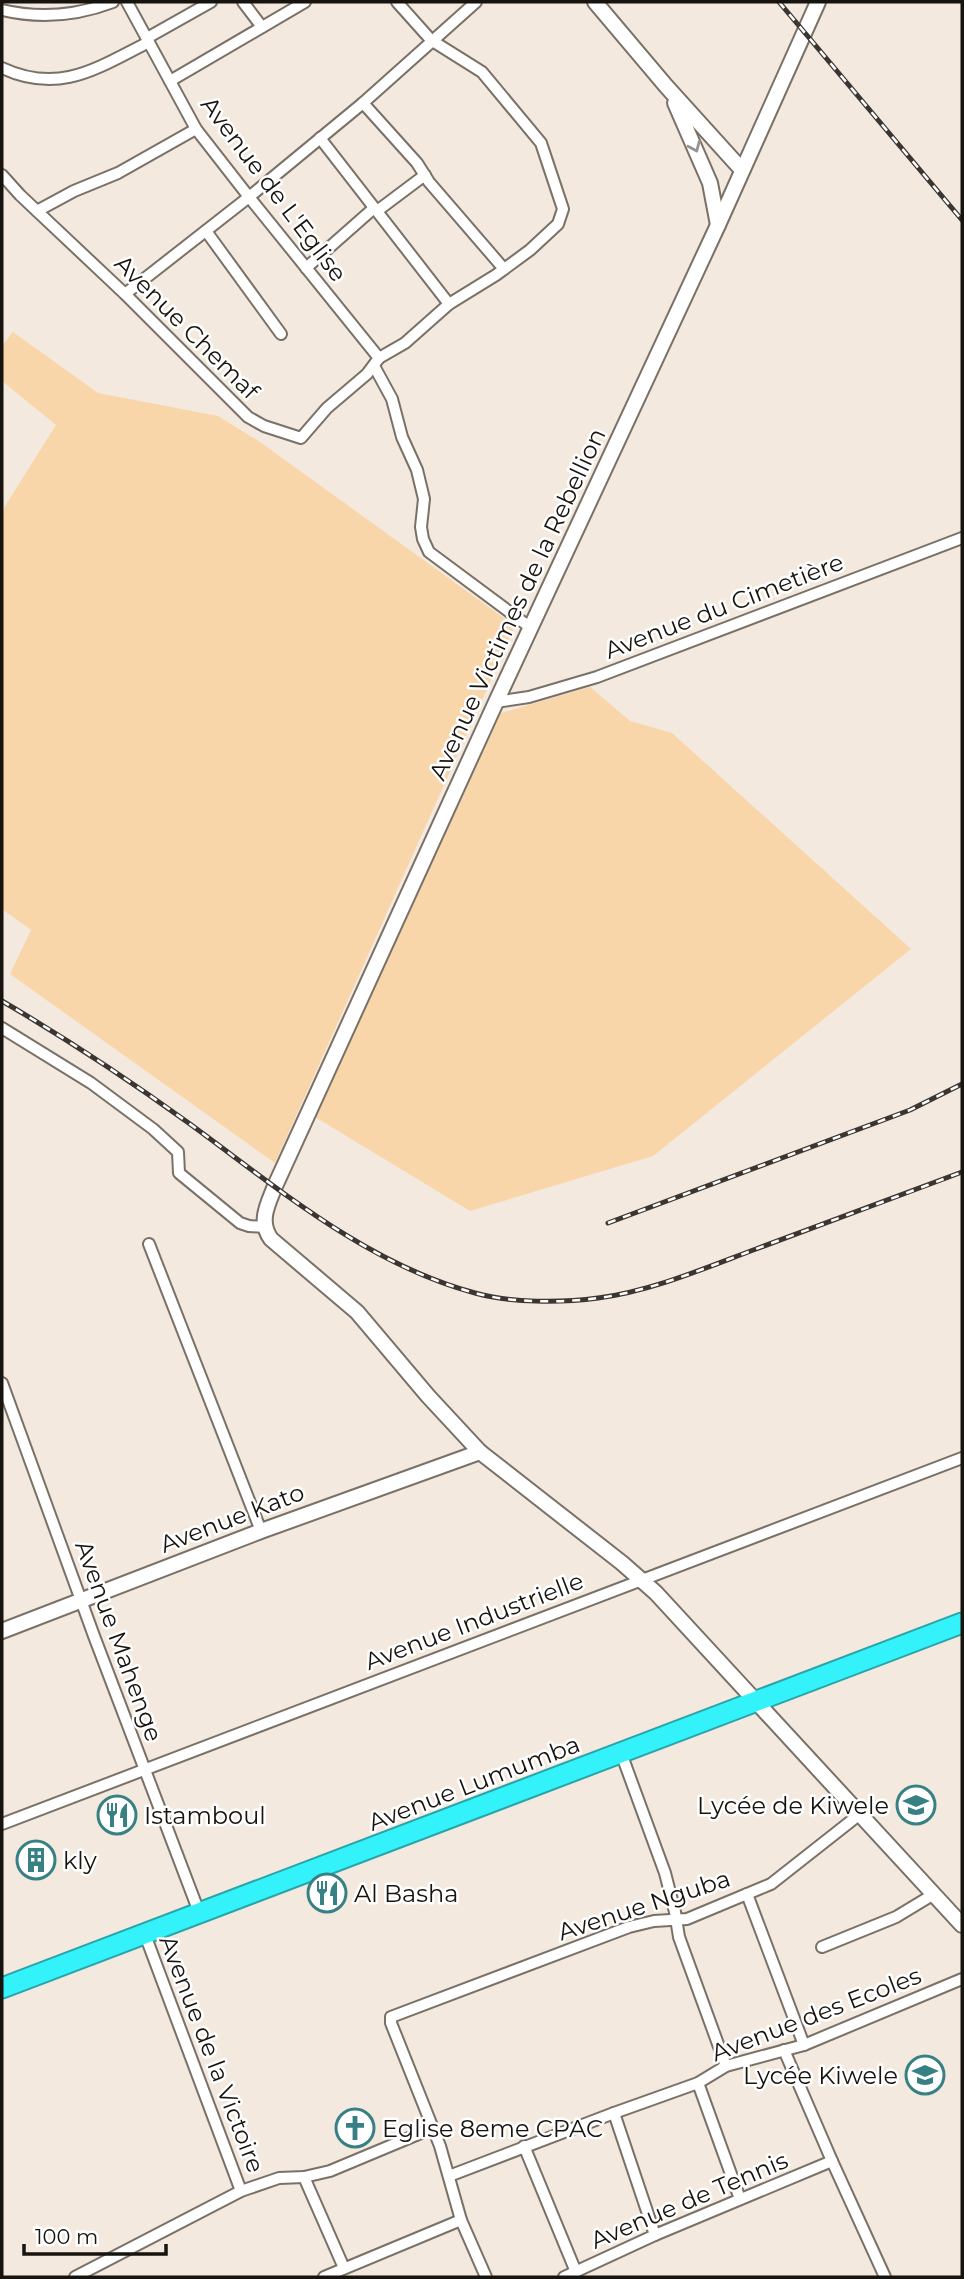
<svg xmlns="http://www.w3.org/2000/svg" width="964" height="2279" font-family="Montserrat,sans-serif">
  <rect width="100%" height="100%" fill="#f3e9de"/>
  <g fill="#f9d6a9">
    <polygon points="13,332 98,393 218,416 260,442 515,626 275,1163 10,974 31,930 2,909 2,511 56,425 2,381 2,346"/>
    <polygon points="590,687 630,721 672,733 911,949 653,1156 470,1211 315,1117 501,713"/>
  </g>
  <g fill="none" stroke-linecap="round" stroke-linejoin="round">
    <defs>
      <g id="street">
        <polyline points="127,2 196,129 249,197 379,358"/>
        <polyline points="243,2 262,27"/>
        <path d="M2 10C40 19 76 16 113 2"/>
        <polyline points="147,38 211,2"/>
        <path d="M2 68C60 95 97 68 149 42"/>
        <polyline points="170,81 305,2"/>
        <polyline points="363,103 417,163 429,182 504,269"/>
        <polyline points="320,138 449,304"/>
        <polyline points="2,175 20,195 125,294 248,417 264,426 301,438 327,408 367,374 379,358 405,343 449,304 496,275 530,250 558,224 563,209 541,143 482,72 431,40 397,2"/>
        <polyline points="37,211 74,191 118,173 196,129"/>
        <polyline points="377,211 425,175"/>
        <polyline points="206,231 281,334"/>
        <polyline points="306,268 374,208"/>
        <polyline points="125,294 249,197 363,103 476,2"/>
        <polyline points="374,366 392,399 402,437 417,470 424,499 421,527 423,539 429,552 531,628"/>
        <polyline points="496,702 529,697 597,677 962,538"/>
        <polyline points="2,1028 91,1083 153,1129 178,1152 179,1173 240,1223 249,1226 265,1227"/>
        <polyline points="149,1244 261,1531"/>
        <polyline points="2,1383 94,1636 199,1912"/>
        <polyline points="621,1753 665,1873 675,1912 679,1937 726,2066"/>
        <polyline points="2,1824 962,1458"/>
        <polyline points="747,1894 804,2045"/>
        <polyline points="144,1932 241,2191"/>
        <polyline points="822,1947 896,1917 934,1894"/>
        <polyline points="784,2050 832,2161 885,2277"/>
        <polyline points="698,2083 740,2199"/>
        <polyline points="614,2113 655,2235"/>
        <polyline points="524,2146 576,2272"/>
        <polyline points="449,2176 614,2113 698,2083 726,2066 804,2045 962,1979"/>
        <polyline points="304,2177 344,2268"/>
        <polyline points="75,2277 241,2191 279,2178 304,2177 330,2171 433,2128"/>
        <polyline points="324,2277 461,2220"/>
        <polyline points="486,2277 461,2220 440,2146 391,2023 391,2017 629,1927 654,1921 687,1919 771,1884 860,1814"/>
        <polyline points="564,2277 655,2235 832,2161"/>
      </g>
      <g id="secondary">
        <polyline points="595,2 666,86 742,170"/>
        <path d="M818 2 718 225 496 702 275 1186C268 1204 258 1221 271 1239L357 1312 428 1396 480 1452 622 1563 656 1593 962 1925"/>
        <polyline points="675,103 710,183 718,225"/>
        <polyline points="2,1631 261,1531 480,1452"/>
      </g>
      <polyline id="highway" points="2,1988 962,1623"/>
    </defs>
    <use href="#street" stroke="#797167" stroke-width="14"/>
    <use href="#secondary" stroke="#797167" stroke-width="18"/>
    <use href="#highway" stroke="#2aa4a8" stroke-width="23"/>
    <use href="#street" stroke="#fff" stroke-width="10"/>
    <use href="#secondary" stroke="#fff" stroke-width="14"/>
    <use href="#highway" stroke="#34f2fa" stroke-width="19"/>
    <defs>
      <g id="rail">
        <polyline points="779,2 962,220"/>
        <path d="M2 1001C67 1039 129 1080 190 1124 279 1189 367 1264 475 1293 511 1303 561 1303 598 1298 652 1291 705 1268 756 1249 825 1223 894 1198 962 1172"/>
        <polyline points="608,1223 910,1110 962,1084"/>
      </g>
    </defs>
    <use href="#rail" stroke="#3b3631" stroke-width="5"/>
    <use href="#rail" stroke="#fff" stroke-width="2.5" stroke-dasharray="8" stroke-linecap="butt"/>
  </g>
  <defs><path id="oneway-chevron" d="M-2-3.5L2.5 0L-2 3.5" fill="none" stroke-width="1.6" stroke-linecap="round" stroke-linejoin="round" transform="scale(1.75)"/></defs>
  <use stroke="#979593" href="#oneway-chevron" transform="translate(695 147) rotate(67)"/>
  <defs>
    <symbol id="school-ring" viewBox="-11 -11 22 22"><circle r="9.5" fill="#fff" stroke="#378083" stroke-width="1.5"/><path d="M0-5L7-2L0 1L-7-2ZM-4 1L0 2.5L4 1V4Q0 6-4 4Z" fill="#378083"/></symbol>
    <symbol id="restaurant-ring" viewBox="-11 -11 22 22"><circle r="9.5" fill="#fff" stroke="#378083" stroke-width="1.5"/><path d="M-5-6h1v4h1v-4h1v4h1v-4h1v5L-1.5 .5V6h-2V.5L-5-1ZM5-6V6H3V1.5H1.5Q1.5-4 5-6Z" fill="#378083"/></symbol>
    <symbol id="building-ring" viewBox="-11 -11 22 22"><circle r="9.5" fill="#fff" stroke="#378083" stroke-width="1.5"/><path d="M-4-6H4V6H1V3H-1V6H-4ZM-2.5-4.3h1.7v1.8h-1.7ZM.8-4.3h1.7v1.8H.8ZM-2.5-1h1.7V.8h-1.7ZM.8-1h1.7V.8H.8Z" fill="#378083"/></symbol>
    <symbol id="church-ring" viewBox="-11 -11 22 22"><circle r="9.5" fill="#fff" stroke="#378083" stroke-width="1.5"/><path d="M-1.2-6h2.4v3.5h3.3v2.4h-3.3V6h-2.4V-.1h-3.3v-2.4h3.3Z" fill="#378083"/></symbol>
  </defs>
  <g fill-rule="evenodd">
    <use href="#school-ring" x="894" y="1783" width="44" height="44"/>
    <use href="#restaurant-ring" x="95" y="1793" width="44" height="44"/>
    <use href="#building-ring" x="14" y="1838" width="44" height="44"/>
    <use href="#restaurant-ring" x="305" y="1871" width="44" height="44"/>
    <use href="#school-ring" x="903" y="2053" width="44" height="44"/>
    <use href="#church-ring" x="333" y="2106" width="44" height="44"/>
  </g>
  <g text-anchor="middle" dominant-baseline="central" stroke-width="5" stroke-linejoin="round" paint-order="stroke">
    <g font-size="24" fill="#17130f" stroke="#fff">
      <text transform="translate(274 189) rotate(53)">Avenue de L'Eglise</text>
      <text transform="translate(187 327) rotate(45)">Avenue Chemaf</text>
      <text transform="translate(517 604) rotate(-65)">Avenue Victimes de la Rebellion</text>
      <text transform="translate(724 606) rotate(-21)">Avenue du Cimetière</text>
      <text transform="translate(232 1518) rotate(-21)">Avenue Kato</text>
      <text transform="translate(474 1621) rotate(-21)">Avenue Industrielle</text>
      <text transform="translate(119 1641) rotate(70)">Avenue Mahenge</text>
      <text transform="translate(474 1783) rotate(-21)">Avenue Lumumba</text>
      <text transform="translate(644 1905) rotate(-18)">Avenue Nguba</text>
      <text transform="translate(816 2014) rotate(-21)">Avenue des Ecoles</text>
      <text transform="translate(212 2054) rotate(69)">Avenue de la Victoire</text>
      <text transform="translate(689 2200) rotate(-23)">Avenue de Tennis</text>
    </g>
    <g font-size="24" fill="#17130f" stroke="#fff" text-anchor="start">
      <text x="889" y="1805" text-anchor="end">Lycée de Kiwele</text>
      <text x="144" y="1815">Istamboul</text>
      <text x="63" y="1860">kly</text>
      <text x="354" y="1893">Al Basha</text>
      <text x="898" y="2075" text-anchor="end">Lycée Kiwele</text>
      <text x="382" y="2128">Eglise 8eme CPAC</text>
    </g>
  </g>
  <rect width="964" height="2279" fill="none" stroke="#17130f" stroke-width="7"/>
  <path d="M24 2244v10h142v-10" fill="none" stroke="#17130f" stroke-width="3.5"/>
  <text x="35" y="2244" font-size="21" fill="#17130f" stroke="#ffffff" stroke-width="5" paint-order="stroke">100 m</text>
</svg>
